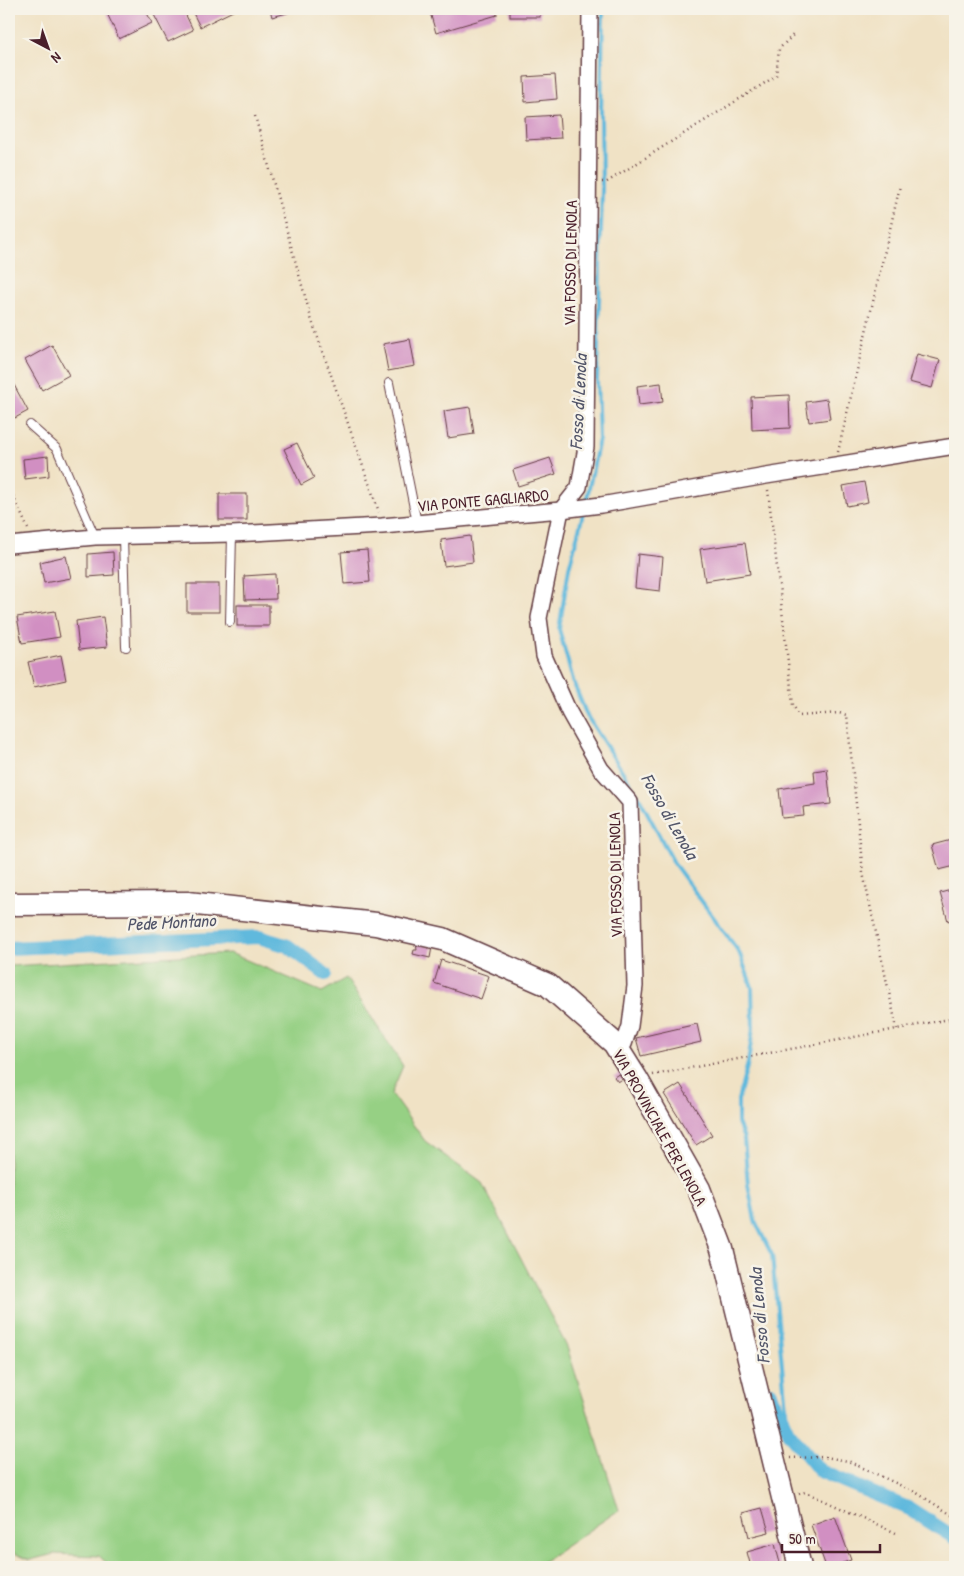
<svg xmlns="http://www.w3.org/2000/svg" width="964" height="1576" font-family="'Patrick Hand',sans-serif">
  <rect width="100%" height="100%" fill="#f7f3e8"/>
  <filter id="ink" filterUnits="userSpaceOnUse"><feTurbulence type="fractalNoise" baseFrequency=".02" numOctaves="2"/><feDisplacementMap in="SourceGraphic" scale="10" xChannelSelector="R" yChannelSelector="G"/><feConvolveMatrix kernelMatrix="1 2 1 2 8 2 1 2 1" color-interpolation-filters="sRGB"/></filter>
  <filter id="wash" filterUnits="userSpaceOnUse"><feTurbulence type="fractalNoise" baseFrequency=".0096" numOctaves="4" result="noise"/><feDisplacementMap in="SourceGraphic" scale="20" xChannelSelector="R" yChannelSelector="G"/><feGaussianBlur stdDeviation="1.12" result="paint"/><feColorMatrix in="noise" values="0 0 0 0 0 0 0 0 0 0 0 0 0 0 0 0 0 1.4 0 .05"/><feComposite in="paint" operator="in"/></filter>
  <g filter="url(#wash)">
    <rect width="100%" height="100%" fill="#f0e2c5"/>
    <polygon fill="#96d084" stroke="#707858" points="230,953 322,992 346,978 403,1066 391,1094 425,1141 482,1183 567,1347 619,1510 535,1567 111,1567 99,1556 54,1554 30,1560 9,1551 9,966"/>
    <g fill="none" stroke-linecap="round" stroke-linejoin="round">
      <g stroke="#60b9dd" stroke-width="4">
        <polyline points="586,503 599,439 597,380 602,190 601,117 603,9"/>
        <polyline points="584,510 569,568 559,629 574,684 587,716 640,799 675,865 739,952 752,987 753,1028 748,1063 738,1100 738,1123 744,1139 748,1184 755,1221 772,1255 788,1432"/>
      </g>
      <g stroke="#60b9dd" stroke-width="14">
        <polyline points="9,948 259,937 288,946 325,974"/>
        <polyline points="770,1392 788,1432 820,1471 910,1509 955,1538"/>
      </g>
    </g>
    <g id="blocks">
      <g fill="#d18fc2">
        <polygon points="105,9 145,9 152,23 119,39"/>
        <polygon points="151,9 183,9 193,30 168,42"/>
        <polygon points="191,9 237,9 200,27"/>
        <polygon points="270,9 302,9 272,17"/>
        <polygon points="429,9 496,9 497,15 436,33"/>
        <rect x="510" y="9" width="30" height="8"/>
        <polygon points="555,75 557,99 525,102 524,77"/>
        <polygon points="559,115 561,138 526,140 525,117"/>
        <polygon points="410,339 415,366 388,371 383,344"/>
        <polygon points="52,345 69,375 42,390 25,360"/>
        <polygon points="917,354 940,360 932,388 909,382"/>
        <polygon points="661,383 663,402 639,405 637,386"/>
        <polygon points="14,385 28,411 15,418 9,407 9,387"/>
        <polygon points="789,395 790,428 752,430 751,397"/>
        <polygon points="827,399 830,419 809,422 806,402"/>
        <polygon points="470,407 474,434 448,438 444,411"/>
        <polygon points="297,443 314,478 301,485 284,449"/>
        <polygon points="48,456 49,476 25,479 23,459"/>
        <polygon points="550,458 556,474 518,486 513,470"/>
        <polygon points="864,482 868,502 847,506 843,486"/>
        <rect x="219" y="494" width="28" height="26"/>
        <polygon points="470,536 473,562 444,566 441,540"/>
        <polygon points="745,543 750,574 705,581 700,549"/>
        <polygon points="367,550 370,582 344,584 341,552"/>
        <polygon points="113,552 114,575 88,577 88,554"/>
        <polygon points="638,554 663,557 660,591 635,588"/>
        <polygon points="66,556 71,578 44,583 40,562"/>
        <polygon points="275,574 276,599 245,600 244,576"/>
        <rect x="187" y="584" width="32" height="28"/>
        <rect x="237" y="605" width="32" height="21"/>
        <polygon points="55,611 60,637 22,643 17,617"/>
        <polygon points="103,617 107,647 79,650 76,621"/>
        <polygon points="61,655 66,680 34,687 28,662"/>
        <polygon points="827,769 831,804 803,807 804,816 782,818 779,789 815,783 814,771"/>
        <polygon points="955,839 955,866 939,870 932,845"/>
        <polygon points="955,889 955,918 948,921 940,893"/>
        <polygon points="416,943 432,947 430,958 413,954 414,950 417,950"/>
        <polygon points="441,960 489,976 481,999 434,983"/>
        <polygon points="697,1024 701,1042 641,1056 636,1038"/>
        <polygon points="620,1073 624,1078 618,1082 614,1077"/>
        <polygon points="680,1084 712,1135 696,1145 664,1094"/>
        <polygon points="762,1508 769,1532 749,1537 743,1513"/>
        <polygon points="835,1516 851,1560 832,1567 826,1567 811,1525"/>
        <polygon points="775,1544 781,1567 751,1567 747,1552"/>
      </g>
    </g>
  </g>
  <g filter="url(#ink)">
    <use href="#blocks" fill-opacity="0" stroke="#633c42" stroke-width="1"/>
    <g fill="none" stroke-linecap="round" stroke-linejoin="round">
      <defs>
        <g id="lane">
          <polyline points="389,383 417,523"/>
          <polyline points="30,425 57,449 95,537"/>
          <polyline points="123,537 126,647"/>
          <polyline points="230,622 232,534"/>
        </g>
        <g id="street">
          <polyline points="590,9 586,447 579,487 561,510 539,618 544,656 569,712 601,769 630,802 635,986 630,1026 624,1044 618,1049"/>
          <polyline points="9,545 95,537 232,534 382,526 561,510 601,505 766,476 955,446"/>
        </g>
        <polyline id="secondary" points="9,904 188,903 376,924 443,939 548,985 614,1043 636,1078 699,1189 722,1249 800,1567"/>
      </defs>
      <use href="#lane" stroke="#633c42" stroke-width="10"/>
      <use href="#street" stroke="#633c42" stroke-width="18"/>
      <use href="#secondary" stroke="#633c42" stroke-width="25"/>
      <g stroke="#633c42" stroke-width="2.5" stroke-dasharray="1 4" stroke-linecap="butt">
        <polyline points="255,116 311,318 379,512"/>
        <polyline points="602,182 607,182 776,76 779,49 793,35"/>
        <polyline points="838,452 900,186"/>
        <polyline points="9,487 29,531"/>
        <polyline points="768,490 793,705 799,716 839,713 847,715 863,873 897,1029"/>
        <polyline points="653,1075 955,1018"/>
        <polyline points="790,1458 825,1457 848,1461 917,1493 955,1517"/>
        <polyline points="799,1494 805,1492 896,1533"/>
      </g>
      <use href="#lane" stroke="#fff" stroke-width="8"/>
      <use href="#street" stroke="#fff" stroke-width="15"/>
      <use href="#secondary" stroke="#fff" stroke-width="22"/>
    </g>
  </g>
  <g text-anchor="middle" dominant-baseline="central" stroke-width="5" stroke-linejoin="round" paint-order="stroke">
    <g font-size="16" fill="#4a1f2b" stroke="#f7f3e8">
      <text transform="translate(570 263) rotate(-89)">VIA FOSSO DI LENOLA</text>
      <text transform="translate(483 500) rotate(-5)">VIA PONTE GAGLIARDO</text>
      <text transform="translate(615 875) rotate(-91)">VIA FOSSO DI LENOLA</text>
      <text transform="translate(660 1127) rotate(61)">VIA PROVINCIALE PER LENOLA</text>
    </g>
    <g font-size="18" font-style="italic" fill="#525569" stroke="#f7f3e8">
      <text transform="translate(578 402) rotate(-87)">Fosso di Lenola</text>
      <text transform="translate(670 816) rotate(60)">Fosso di Lenola</text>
      <text transform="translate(171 922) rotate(-3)">Pede Montano</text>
      <text transform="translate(759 1316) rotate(-95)">Fosso di Lenola</text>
    </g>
  </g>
  <rect width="964" height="1576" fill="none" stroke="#f7f3e8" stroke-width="30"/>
  <g transform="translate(48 48) rotate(139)" stroke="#f7f3e8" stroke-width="4" paint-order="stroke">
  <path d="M0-4L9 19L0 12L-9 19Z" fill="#4a1f2b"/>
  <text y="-8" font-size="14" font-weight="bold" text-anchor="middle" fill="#4a1f2b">N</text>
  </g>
  <path d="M782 1544v8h98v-8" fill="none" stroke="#4a1f2b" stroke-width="2.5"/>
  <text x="789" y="1544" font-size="15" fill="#4a1f2b" stroke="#f7f3e8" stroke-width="4" paint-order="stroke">50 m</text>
</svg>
